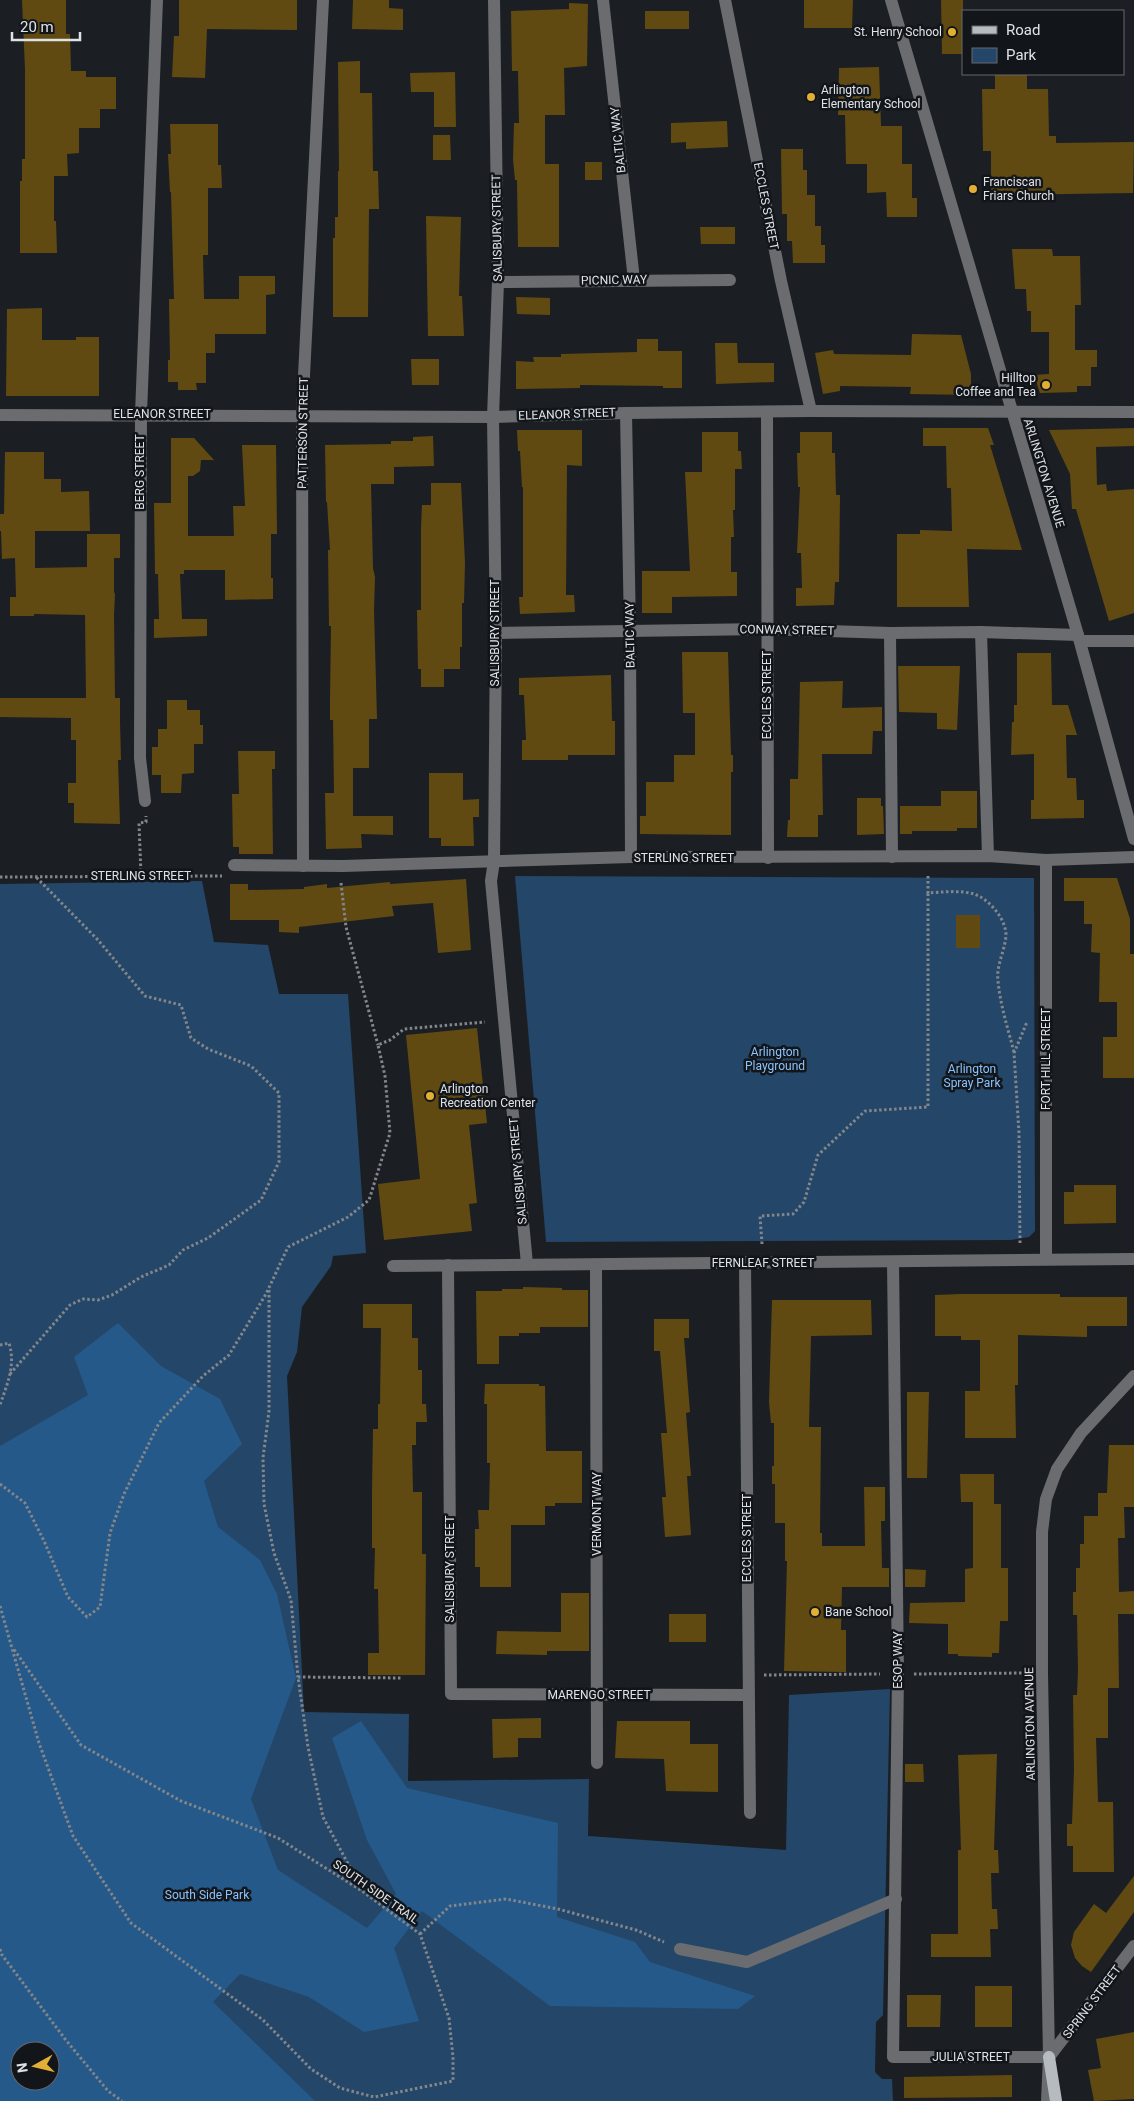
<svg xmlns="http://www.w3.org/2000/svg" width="1134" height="2101" font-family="Roboto,sans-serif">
  <rect width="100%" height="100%" fill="#1b1f24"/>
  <g fill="#244668" fill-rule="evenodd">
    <polygon points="515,876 1034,878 1035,1231 1029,1237 1011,1240 546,1242"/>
    <path d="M202 881 214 942 268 945 279 994H348L366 1253 333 1256 331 1266 302 1307 297 1352 287 1376 304 1712 409 1714 408 1781 589 1779 588 1836 786 1850 789 1695 890 1689 883 2015 876 2022 875 2072 882 2079H892L893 2101H0V884ZM20 2051H50V2081H20Z"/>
  </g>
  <path fill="#255989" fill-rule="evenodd" d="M118 1323 161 1366 220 1399 242 1444 204 1481 218 1527 260 1560 277 1594 296 1678 251 1799 278 1870 367 1928 396 1894 367 1840 332 1738 361 1721 407 1788 558 1823 557 1917 635 1942 650 1962 755 1996 738 2009 550 2006 422 1911 394 1948 419 2021 364 2032 309 1997 240 1974 213 2002 315 2101H0V1446L88 1395 74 1357ZM20 2051H50V2081H20Z"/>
  <g fill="#614a11">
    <polygon points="22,0 66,0 66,34 70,34 71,71 86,71 86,77 116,77 116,109 100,109 100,128 79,128 79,153 67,154 68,176 54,176 54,221 56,221 57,253 20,253 20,181 22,181 22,159 25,159 25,69"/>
    <polygon points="179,0 297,0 297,30 207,29 205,78 172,77 174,36 179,36"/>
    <polygon points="353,0 389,0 389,8 403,9 403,30 352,29"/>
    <polygon points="804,0 853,0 852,28 804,28"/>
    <polygon points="941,0 963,0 963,54 942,54"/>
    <polygon points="569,3 588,4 587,66 564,68 565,115 545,115 545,164 559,164 559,247 518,247 517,180 515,180 513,159 514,123 519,123 518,71 512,71 511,11 569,9"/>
    <rect x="645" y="11" width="44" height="18"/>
    <polygon points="360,61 360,93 372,93 373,171 378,171 379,209 369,209 368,317 333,317 333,238 335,238 335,217 338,217 338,171 339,171 338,62"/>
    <polygon points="879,67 881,126 902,126 902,164 912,164 912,198 917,198 917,217 887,217 886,192 867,193 867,164 846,164 845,115 838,115 839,68"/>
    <polygon points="455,72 456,127 434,127 434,92 411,92 410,73"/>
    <polygon points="995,74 1027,74 1027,89 1048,89 1049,136 1056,136 1056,143 1134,142 1133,193 991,195 991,151 983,151 982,89 995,89"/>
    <polygon points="727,121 728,147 686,149 686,142 671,143 671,123"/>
    <polygon points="170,124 218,124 218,165 221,165 222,188 208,188 208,255 203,255 204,299 239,299 239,276 275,276 275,294 266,295 266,334 215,334 215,353 206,353 206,383 196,383 197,390 178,390 178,382 168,382 168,360 170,360 169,299 174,299 171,192 170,192 168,154 171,154"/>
    <polygon points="433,135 450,135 451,160 433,160"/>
    <polygon points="781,149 803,149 803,170 807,170 807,195 815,195 815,226 821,226 821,245 825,245 825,263 793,263 792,241 787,241 787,214 782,214"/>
    <rect x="585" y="162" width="17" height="18"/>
    <polygon points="426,216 461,217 459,296 462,296 464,336 428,336"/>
    <polygon points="700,227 735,227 735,244 701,244"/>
    <polygon points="1012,249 1052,249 1053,256 1080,256 1081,305 1075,305 1075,350 1097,350 1097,367 1091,367 1091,386 1077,386 1077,392 1040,393 1034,375 1049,374 1049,332 1031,332 1031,311 1027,311 1026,289 1015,289"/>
    <polygon points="516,297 550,298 550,315 517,314"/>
    <polygon points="42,308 42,340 76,340 76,337 99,337 99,396 6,396 7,309"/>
    <polygon points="912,334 961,335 971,374 971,395 910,394 911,387 840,386 840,391 823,394 815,353 833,350 834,354 911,355"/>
    <polygon points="637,339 658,339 658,351 682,351 682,388 663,388 663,386 580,385 580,388 516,389 516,361 534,362 533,357 561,357 561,354 637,352"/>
    <polygon points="715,343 737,343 738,363 774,363 774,382 716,384"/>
    <polygon points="411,359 439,359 439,385 412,385"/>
    <polygon points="923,428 988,428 994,445 990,445 1022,550 967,549 969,607 897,607 897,534 920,534 920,530 952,531 951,488 947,488 946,446 923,446"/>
    <polygon points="1134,428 1134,446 1096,447 1097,485 1106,484 1107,491 1134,489 1134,613 1109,621 1076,509 1072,509 1070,474 1049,430"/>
    <polygon points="517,430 582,430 582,466 567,465 566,595 574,595 575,612 520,614 519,597 523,597 523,487 522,487 520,451 518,451"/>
    <polygon points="702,432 738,432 738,451 741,451 742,469 735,469 735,510 733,510 734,537 731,537 731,572 737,572 737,596 672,597 672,613 642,613 642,571 690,571 685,472 702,472"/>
    <polygon points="800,432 832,432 832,453 835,453 836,495 840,495 839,582 835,582 834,605 796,606 796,588 802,588 801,553 797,553 800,487 798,487 797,453 800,453"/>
    <polygon points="433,436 434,466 394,467 394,484 371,484 373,568 375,577 374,610 377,719 369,719 369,768 353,768 353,816 393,816 393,835 361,834 362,848 326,849 325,793 334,793 333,720 330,720 330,701 331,626 329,626 328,550 330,550 327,502 326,502 325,445 391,444 391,441 413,441 413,437"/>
    <polygon points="171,438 194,438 214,460 201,460 200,471 193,476 188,476 188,536 234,536 233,506 245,506 242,445 276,445 277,534 271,534 271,578 273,578 273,599 225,600 225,570 184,570 184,574 180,574 182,619 207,619 207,636 154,638 154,619 159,619 158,574 155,574 154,503 171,503"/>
    <polygon points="5,452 44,452 44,479 61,479 61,492 89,491 90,531 35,531 35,568 87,567 87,534 120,534 120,558 114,558 114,592 115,594 114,615 115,698 120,698 120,722 121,760 118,760 120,824 74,823 74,803 68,803 68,783 76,783 76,740 71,740 71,718 0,717 0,698 86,698 85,615 34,614 34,616 10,616 10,597 16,597 15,558 2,559 1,531 0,531 0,514 4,514"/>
    <polygon points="431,483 461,483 465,562 464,603 462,603 462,647 460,647 460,669 444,669 444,687 421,687 421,669 418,669 417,610 421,610 421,528 422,505 431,505"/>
    <polygon points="682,652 728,652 731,755 733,755 733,772 731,772 731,835 640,834 640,816 646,816 646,782 674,782 674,755 695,755 695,713 683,713"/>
    <polygon points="1017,653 1051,653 1052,705 1068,705 1077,735 1066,735 1067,778 1076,778 1077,800 1084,800 1084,818 1031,819 1031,800 1034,800 1034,754 1011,755 1012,722 1014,722 1014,705 1017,705"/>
    <polygon points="898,666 960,666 957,730 937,729 937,713 899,712"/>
    <polygon points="611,675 612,721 615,721 615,755 568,755 568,760 522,760 522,740 526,740 524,695 519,695 519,678"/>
    <polygon points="843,681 842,708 882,707 882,731 873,731 872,754 822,754 823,815 818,815 818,837 787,837 788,820 790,820 790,779 798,779 800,682"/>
    <polygon points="167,700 187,700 187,710 200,710 200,725 203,725 203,744 194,744 194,773 182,774 181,793 161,793 161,775 152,775 152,747 158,747 158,729 167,729"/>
    <polygon points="238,751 275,751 275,769 272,769 273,854 239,854 239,847 233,847 232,794 239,794"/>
    <polygon points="429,773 463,773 463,800 479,799 479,817 473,817 474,846 441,846 441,838 429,838"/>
    <polygon points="941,791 977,791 977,828 957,828 957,831 912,831 912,834 900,834 900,806 941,806"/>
    <polygon points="857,798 881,798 881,806 883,806 884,834 857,835"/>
    <polygon points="1064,878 1117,878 1130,919 1130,954 1134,954 1134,1078 1103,1078 1103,1037 1117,1037 1117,1002 1099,1002 1100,953 1091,952 1092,924 1084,924 1084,901 1064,901"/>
    <polygon points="466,879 471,950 438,953 433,903 392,906 394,916 299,927 299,933 279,932 279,920 230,920 230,884 248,884 248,890 304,889 304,887 327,884 327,888 390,882 390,884"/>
    <rect x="956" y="915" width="24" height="33"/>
    <polygon points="477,1028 487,1123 469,1125 477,1203 469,1204 472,1231 384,1240 378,1184 420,1179 406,1035"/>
    <polygon points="1074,1185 1116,1185 1116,1223 1064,1224 1064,1192 1074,1192"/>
    <polygon points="523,1287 562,1288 562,1290 588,1290 588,1327 540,1327 540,1333 519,1333 519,1336 499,1336 499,1364 477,1364 476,1291 502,1291 502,1289 523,1289"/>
    <polygon points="961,1294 1060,1294 1060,1297 1127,1297 1127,1326 1087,1326 1087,1337 1018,1335 1018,1385 1015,1385 1016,1438 965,1438 965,1391 980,1391 980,1340 961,1340 961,1336 935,1336 935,1295"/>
    <polygon points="772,1300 871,1300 872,1335 811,1336 809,1427 821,1427 820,1533 822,1533 822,1546 865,1546 864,1487 885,1487 885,1521 881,1521 882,1568 889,1568 889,1587 842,1587 841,1630 846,1630 846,1672 784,1671 787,1561 785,1561 785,1523 775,1523 775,1484 772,1484 772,1466 774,1466 774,1423 771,1423 769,1402"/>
    <polygon points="363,1304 412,1304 412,1338 418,1338 418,1370 422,1370 422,1404 426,1404 427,1422 416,1422 416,1445 412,1445 413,1492 422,1492 422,1554 426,1554 425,1675 368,1675 368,1653 379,1653 378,1589 374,1589 375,1548 372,1548 372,1492 373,1429 378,1429 378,1404 380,1404 381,1328 363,1328"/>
    <polygon points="654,1319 689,1319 689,1338 684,1338 690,1412 686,1413 691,1476 687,1476 691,1535 665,1537 662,1497 666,1497 661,1433 667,1433 660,1351 654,1351"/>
    <polygon points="485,1384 539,1384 539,1386 545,1386 546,1451 582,1451 582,1503 555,1503 555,1506 545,1506 545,1525 511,1525 511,1587 480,1587 480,1567 475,1567 475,1529 479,1529 478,1510 489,1510 490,1463 487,1463 487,1404 484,1404"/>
    <polygon points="907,1392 929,1392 927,1478 907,1478"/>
    <polygon points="1109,1445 1134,1445 1134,1507 1124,1507 1125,1538 1118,1538 1119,1592 1134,1591 1134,1614 1118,1614 1119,1688 1108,1688 1108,1738 1096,1738 1098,1802 1113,1802 1114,1872 1073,1872 1073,1846 1067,1846 1067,1824 1072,1824 1074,1771 1073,1695 1077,1695 1078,1671 1077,1615 1073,1615 1073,1592 1076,1592 1076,1568 1080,1568 1080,1544 1084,1544 1084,1516 1098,1516 1098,1493 1107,1493"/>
    <polygon points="960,1474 994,1474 994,1504 1001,1504 1001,1568 1008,1568 1008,1621 1000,1621 999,1653 992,1653 992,1657 958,1656 958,1654 948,1654 948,1624 909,1623 910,1603 965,1602 965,1569 973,1568 973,1502 961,1502"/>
    <polygon points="905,1569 926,1570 925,1587 905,1587"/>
    <polygon points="561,1593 589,1593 589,1651 547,1651 547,1655 496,1654 497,1631 561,1632"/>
    <rect x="669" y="1614" width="37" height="28"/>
    <polygon points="541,1718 541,1738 518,1738 518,1757 493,1758 492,1719"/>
    <polygon points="617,1721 690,1721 690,1744 718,1744 718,1792 666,1791 664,1759 615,1758"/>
    <polygon points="997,1754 994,1850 998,1850 999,1873 991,1873 992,1909 997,1909 998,1929 990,1929 991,1957 931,1957 931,1934 958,1934 958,1850 961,1850 958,1755"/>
    <polygon points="905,1764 923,1764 924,1782 905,1782"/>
    <polygon points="1134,1876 1134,1912 1091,1972 1082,1966 1075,1958 1071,1945 1074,1932 1094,1904 1106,1913"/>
    <rect x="975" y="1986" width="37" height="41"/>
    <polygon points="907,1995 941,1995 940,2027 907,2027"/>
    <polygon points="1134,2032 1134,2099 1094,2101 1088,2070 1101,2068 1096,2039"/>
    <polygon points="1012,2075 1012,2097 904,2098 904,2077"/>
  </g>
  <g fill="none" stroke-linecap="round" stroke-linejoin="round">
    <g stroke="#83868a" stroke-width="3" stroke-dasharray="2.5 2.5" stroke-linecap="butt">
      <polyline points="141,876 139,823 146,822 146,816"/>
      <path d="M928 876V893C942 892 960 890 974 894 989 899 1006 919 1006 935 1005 951 996 965 998 981 1000 1004 1008 1029 1014 1052"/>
      <polyline points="0,877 222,876"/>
      <polyline points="341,883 346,927 378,1045"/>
      <polyline points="1020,1243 1019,1133 1014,1053 1027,1022"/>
      <polyline points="762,1244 760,1216 793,1214 804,1202 818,1155 865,1111 928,1107 928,893"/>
      <polyline points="269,1290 269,1411 263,1458 264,1504 274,1553 291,1600 298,1677"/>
      <path d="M0 1345 9 1343C16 1366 7 1384 0 1405"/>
      <polyline points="10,1374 70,1305 83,1299 98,1300 112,1295 141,1277 169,1265 183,1250 208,1238 261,1200 279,1162 279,1093 251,1066 208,1049 191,1038 181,1005 145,996 98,940 36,877"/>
      <polyline points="0,1484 25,1503 44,1541 68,1597 87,1617 100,1607 110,1533 124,1494 159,1423 203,1376 229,1355 266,1294 288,1247 348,1217 369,1200 390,1133 385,1076 378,1045 390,1040 404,1029 485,1022"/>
      <polyline points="0,1606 39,1743 73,1836 131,1923 263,2020 311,2069 340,2088 374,2097 453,2081 453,2057 449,2018 420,1934 362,1891 278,1838 181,1801 81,1745 13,1648"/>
      <polyline points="914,1674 1024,1673"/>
      <polyline points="764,1675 880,1674"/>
      <polyline points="362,1890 323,1817 308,1747 298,1677 402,1678"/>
      <polyline points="420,1934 450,1906 506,1899 558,1909 636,1930 664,1942"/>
      <polyline points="0,1949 2,1955 65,2039 108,2091 122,2101"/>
    </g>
    <g stroke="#6a6c6f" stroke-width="12">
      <polyline points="494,0 498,282 493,417 496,633 494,861 491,881 527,1264"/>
      <polyline points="603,0 634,280"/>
      <polyline points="725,0 781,281 811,411"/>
      <polyline points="891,0 1078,635 1134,839"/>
      <polyline points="498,282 730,280"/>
      <polyline points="626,413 630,631 631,857"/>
      <polyline points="767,413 768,858"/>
      <polyline points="0,415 493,417 626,413 811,411 1134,412"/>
      <polyline points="981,632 988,856"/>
      <polyline points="496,633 767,629 890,633 981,632 1078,635"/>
      <polyline points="890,633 892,857"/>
      <polyline points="1080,641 1134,641"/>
      <polyline points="145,801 140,758 141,414 157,0"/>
      <polyline points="234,865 343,866 631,857 988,856 1046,860 1134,857"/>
      <polyline points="303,866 302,415 323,0"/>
      <polyline points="1046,1258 1046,860"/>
      <polyline points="745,1262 750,1813"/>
      <polyline points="893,1262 898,1674 893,2057 1049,2057"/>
      <polyline points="448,1265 451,1694 748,1695"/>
      <polyline points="596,1265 597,1763"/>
      <polyline points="393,1266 1134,1259"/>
      <polyline points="680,1949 747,1962 896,1899"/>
      <polyline points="1049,2057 1134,1946"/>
      <polyline points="1047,2101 1049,2057 1042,1673 1042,1532 1046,1499 1057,1469 1081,1433 1134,1376"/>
    </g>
    <polyline stroke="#b6bbc0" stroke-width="12" points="1049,2057 1056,2101"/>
  </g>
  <g fill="#e1af34" stroke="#12161b" stroke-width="2">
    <circle cx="952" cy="32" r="5"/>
    <circle cx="811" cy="97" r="5"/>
    <circle cx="973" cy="189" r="5"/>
    <circle cx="1046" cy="385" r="5"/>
    <circle cx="430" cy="1096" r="5"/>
    <circle cx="815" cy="1612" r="5"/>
  </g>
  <g text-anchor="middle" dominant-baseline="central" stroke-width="5" stroke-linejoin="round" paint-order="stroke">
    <g font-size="12" fill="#e0e3e6" stroke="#12161b" text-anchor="start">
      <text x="942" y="32" text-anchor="end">St. Henry School</text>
      <text x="821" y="90">Arlington<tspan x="821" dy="14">Elementary School</tspan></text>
      <text x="983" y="182">Franciscan<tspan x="983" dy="14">Friars Church</tspan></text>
      <text x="1036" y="378" text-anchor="end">Hilltop<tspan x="1036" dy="14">Coffee and Tea</tspan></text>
      <text x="440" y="1089">Arlington<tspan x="440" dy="14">Recreation Center</tspan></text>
      <text x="825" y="1612">Bane School</text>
    </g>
    <g font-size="12" fill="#e0e3e6" stroke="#12161b">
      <text transform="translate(618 140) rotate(-96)">BALTIC WAY</text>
      <text transform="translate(766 206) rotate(79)">ECCLES STREET</text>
      <text transform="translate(497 228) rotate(-91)">SALISBURY STREET</text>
      <text transform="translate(614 280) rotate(-1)">PICNIC WAY</text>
      <text x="162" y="414">ELEANOR STREET</text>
      <text transform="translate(567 414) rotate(-2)">ELEANOR STREET</text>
      <text transform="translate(303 433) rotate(-89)">PATTERSON STREET</text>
      <text transform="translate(140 472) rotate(-90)">BERG STREET</text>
      <text transform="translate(1044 473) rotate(73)">ARLINGTON AVENUE</text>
      <text transform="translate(787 630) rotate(1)">CONWAY STREET</text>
      <text transform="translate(495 633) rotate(-90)">SALISBURY STREET</text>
      <text transform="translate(630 635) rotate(-91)">BALTIC WAY</text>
      <text transform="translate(767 695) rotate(-90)">ECCLES STREET</text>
      <text x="684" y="858">STERLING STREET</text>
      <text x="141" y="876">STERLING STREET</text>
      <text transform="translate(1046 1059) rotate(-90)">FORT HILL STREET</text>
      <text transform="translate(518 1171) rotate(-95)">SALISBURY STREET</text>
      <text x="763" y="1263">FERNLEAF STREET</text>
      <text transform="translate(597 1514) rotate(-90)">VERMONT WAY</text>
      <text transform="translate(747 1538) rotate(-90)">ECCLES STREET</text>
      <text transform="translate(450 1569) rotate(-90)">SALISBURY STREET</text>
      <text transform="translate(898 1660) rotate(-90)">ESOP WAY</text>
      <text x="599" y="1695">MARENGO STREET</text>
      <text transform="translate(1030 1724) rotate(-91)">ARLINGTON AVENUE</text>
      <text transform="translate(376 1892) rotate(35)">SOUTH SIDE TRAIL</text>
      <text transform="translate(1092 2002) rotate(-53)">SPRING STREET</text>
      <text x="971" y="2057">JULIA STREET</text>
    </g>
    <g font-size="12" fill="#8ac3fd" stroke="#12161b">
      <text x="775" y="1052">Arlington<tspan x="775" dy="14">Playground</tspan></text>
      <text x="972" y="1069">Arlington<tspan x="972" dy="14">Spray Park</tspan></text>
      <text x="207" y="1895">South Side Park</text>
    </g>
  </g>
  <rect x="962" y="10" width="162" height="65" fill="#12161b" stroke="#64686c"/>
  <rect x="972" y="26" width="25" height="8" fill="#b6bbc0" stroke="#64686c"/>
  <text x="1006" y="35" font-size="15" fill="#e0e3e6">Road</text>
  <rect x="972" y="48" width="25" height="15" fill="#244668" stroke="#64686c"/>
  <text x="1006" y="60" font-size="15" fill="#e0e3e6">Park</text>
  <g transform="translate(35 2066) rotate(262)"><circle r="24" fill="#12161b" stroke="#64686c"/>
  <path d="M0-4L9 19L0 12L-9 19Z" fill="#e1af34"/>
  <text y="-8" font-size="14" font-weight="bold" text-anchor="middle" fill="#e0e3e6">N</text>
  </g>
  <path d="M12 32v8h68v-8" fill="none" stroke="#e0e3e6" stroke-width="2.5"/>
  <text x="20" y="32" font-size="15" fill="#e0e3e6" stroke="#12161b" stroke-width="4" paint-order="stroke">20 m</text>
</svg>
